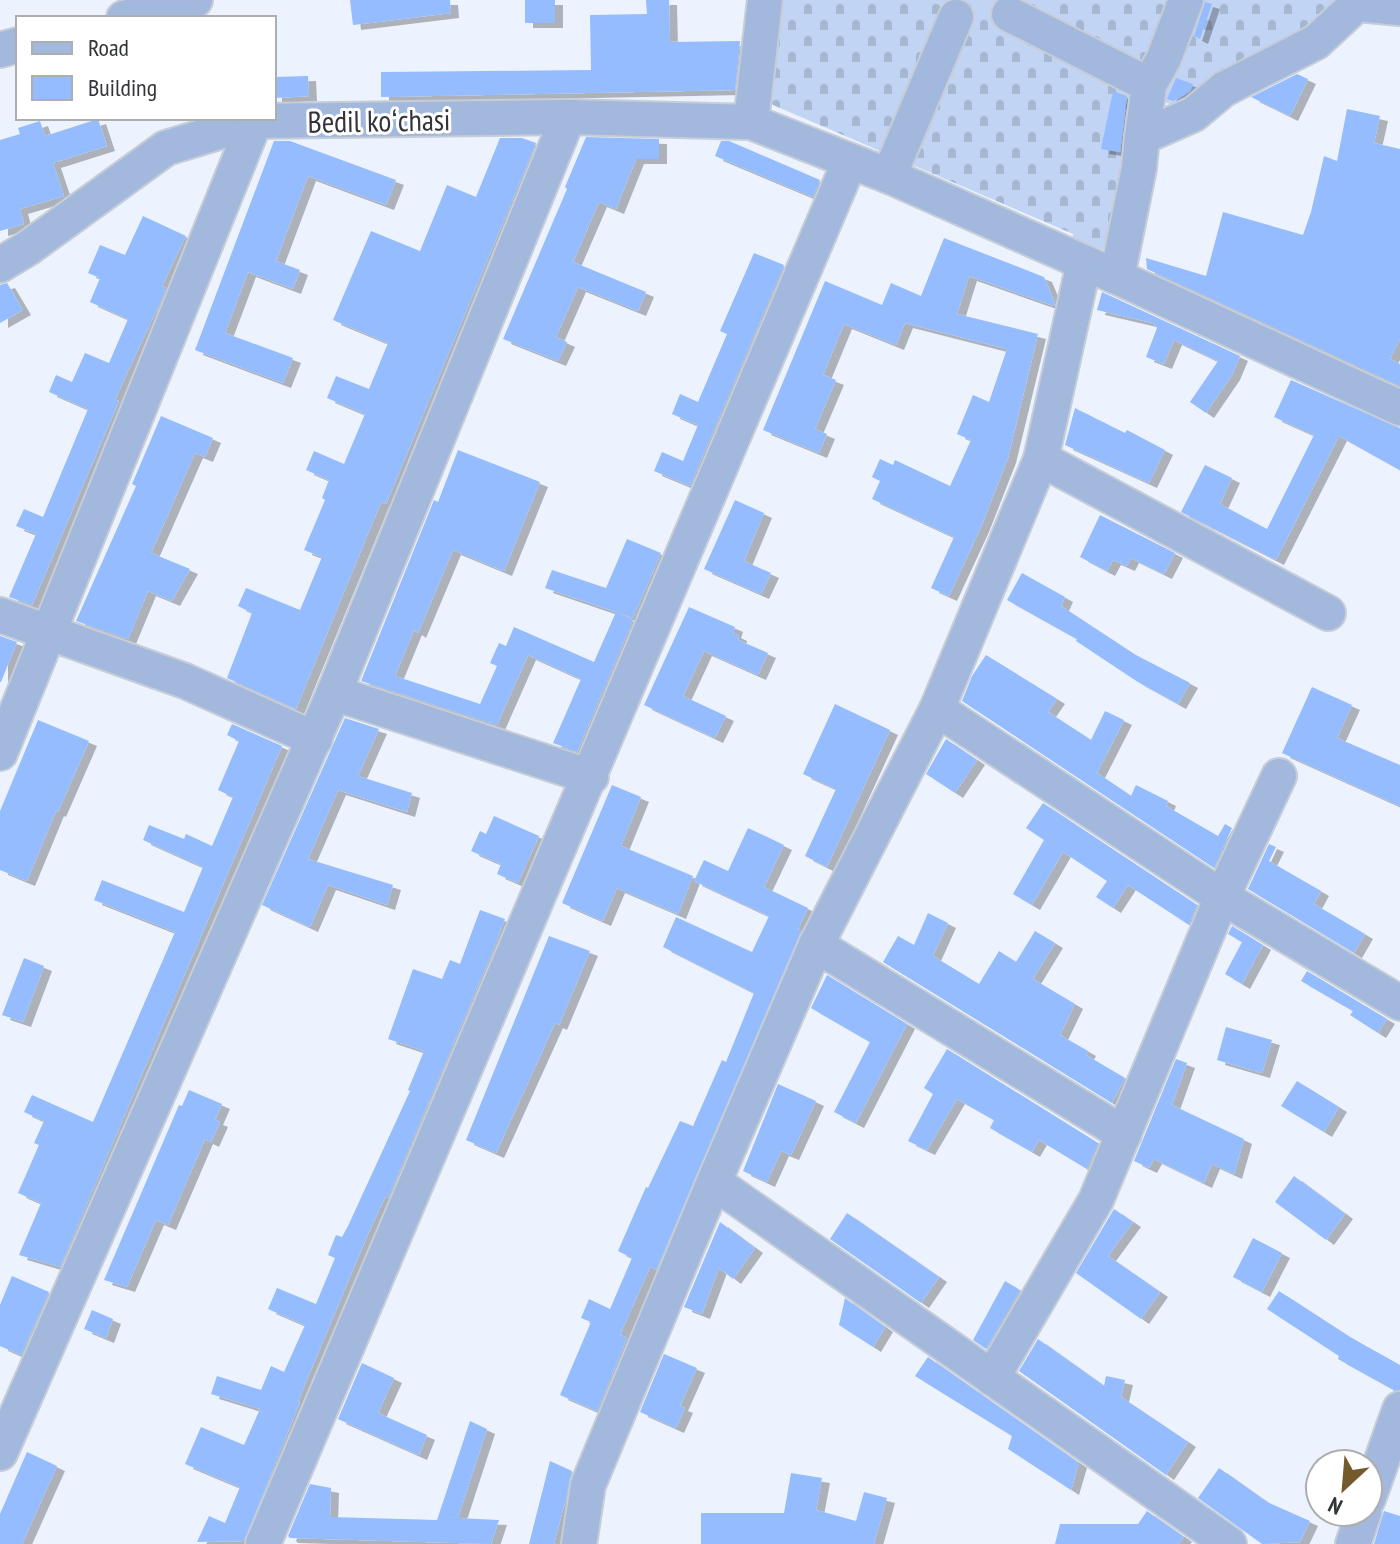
<svg xmlns="http://www.w3.org/2000/svg" width="1400" height="1544" font-family="'PT Sans Narrow',sans-serif">
  <defs>
    <pattern id="cemetery-stones" width="16" height="16" patternUnits="userSpaceOnUse" patternTransform="scale(2)"><rect width="16" height="16" fill="#c1d4f3"/><path d="M2 7V4a2 2 0 0 1 4 0v3zM10 15v-3a2 2 0 0 1 4 0v3z" fill="#a6b7d1"/></pattern>
    <filter id="shadow"><feDropShadow dx="8" dy="5" stdDeviation="0" flood-color="#0004"/></filter>
  </defs>
  <rect width="100%" height="100%" fill="#ecf3fe"/>
  <polygon fill="url(#cemetery-stones)" points="775,0 1345,0 1341,9 1186,110 1132,90 1134,95 1122,153 1120,221 1105,250 1102,249 1100,252 1072,239 1073,234 773,105 763,92"/>
  <g fill="#94bcfe" filter="url(#shadow)">
    <polygon points="350,0 450,0 451,13 353,25"/>
    <rect x="525" y="0" width="30" height="23"/>
    <polygon points="646,0 669,0 670,42 740,41 735,90 381,97 381,72 591,70 590,15 647,14"/>
    <polygon points="1205,2 1212,4 1200,39 1194,36"/>
    <polygon points="1297,74 1308,79 1290,116 1251,97"/>
    <polygon points="308,76 309,96 274,98 274,77"/>
    <polygon points="1176,78 1193,84 1190,91 1174,101 1167,99"/>
    <polygon points="1113,91 1127,96 1120,152 1101,149"/>
    <polygon points="1347,109 1380,116 1374,143 1400,149 1400,339 1390,359 1400,364 1400,386 1147,269 1146,258 1206,276 1223,212 1303,235 1311,212 1324,156 1337,161"/>
    <polygon points="98,119 107,146 53,163 64,196 20,209 24,224 0,231 0,140 20,134 18,128 40,121 45,136"/>
    <polygon points="586,137 659,139 659,159 636,159 616,209 599,202 573,262 646,292 638,311 578,287 556,337 567,342 558,361 503,339 567,189 565,187"/>
    <polygon points="500,138 522,138 536,143 386,504 381,502 296,709 227,678 252,613 238,606 246,588 300,610 322,557 304,550 325,500 322,498 329,480 306,470 314,451 344,464 365,414 327,398 336,376 369,389 388,343 333,320 371,231 420,251 447,185 476,197"/>
    <polygon points="274,141 290,141 396,180 386,205 308,176 276,261 300,270 293,289 248,272 225,333 293,358 283,383 195,350"/>
    <polygon points="721,141 729,141 820,180 813,197 715,156"/>
    <polygon points="143,216 186,236 162,286 166,288 160,303 128,371 115,400 119,401 32,605 9,597 36,534 16,526 24,509 43,517 88,409 49,392 56,375 72,382 85,353 109,363 128,319 90,302 100,278 88,273 100,245 125,255"/>
    <polygon points="944,238 1044,277 1055,303 1054,306 969,276 957,314 1038,334 1008,458 981,527 949,596 931,588 954,537 872,499 880,481 872,477 880,459 893,465 895,460 950,486 971,440 957,434 973,395 989,402 1007,349 905,323 896,345 844,324 823,375 836,380 815,429 827,434 819,453 763,430 825,281 882,305 891,283 921,296"/>
    <polygon points="754,253 784,265 690,486 654,471 662,452 683,461 698,425 672,414 680,394 698,402 727,334 720,331"/>
    <polygon points="7,283 23,310 0,323 0,285"/>
    <polygon points="1102,292 1240,356 1232,375 1206,413 1190,402 1218,361 1174,340 1164,364 1146,357 1157,328 1153,323 1097,310"/>
    <polygon points="1291,380 1400,428 1400,470 1339,436 1276,560 1181,512 1205,465 1232,478 1220,504 1267,529 1314,435 1274,417"/>
    <polygon points="1075,408 1125,433 1127,430 1165,450 1149,483 1065,445"/>
    <polygon points="161,416 213,438 205,457 195,453 151,553 190,569 172,601 148,591 128,639 76,621 136,486 132,484"/>
    <polygon points="458,450 540,482 504,571 453,550 418,633 414,630 395,676 480,704 497,666 490,663 499,643 506,646 514,627 594,662 616,612 633,620 577,752 553,743 581,679 528,655 497,725 361,681 434,500 438,502"/>
    <polygon points="735,500 764,513 744,561 771,573 761,594 704,569"/>
    <polygon points="1100,515 1175,553 1164,574 1131,558 1127,566 1113,560 1107,571 1080,557"/>
    <polygon points="627,539 661,553 633,618 545,588 552,570 606,588"/>
    <polygon points="1022,573 1065,597 1061,606 1134,654 1190,683 1178,704 1138,682 1076,641 1077,639 1007,600"/>
    <polygon points="689,607 735,627 733,633 739,636 738,640 768,653 758,675 704,651 683,696 726,716 715,738 644,705"/>
    <polygon points="0,636 17,642 1,682 0,682"/>
    <polygon points="986,655 1057,699 1048,712 1091,740 1105,711 1124,720 1097,773 1131,796 1136,785 1168,801 1166,806 1218,836 1225,824 1232,828 1214,868 962,701 972,676"/>
    <polygon points="1312,687 1352,705 1337,738 1400,765 1400,806 1282,753"/>
    <polygon points="835,704 890,730 827,867 805,856 836,789 803,774"/>
    <polygon points="345,718 379,729 358,776 412,793 407,812 338,790 308,859 393,885 387,905 328,885 310,927 262,905"/>
    <polygon points="38,720 89,741 58,812 56,811 27,881 0,870 0,811"/>
    <polygon points="232,724 282,746 60,1267 19,1255 41,1203 18,1193 39,1145 34,1143 44,1121 24,1112 32,1095 93,1122 175,932 94,900 102,880 184,912 203,867 143,840 149,825 184,839 186,834 212,846 233,797 218,790 239,741 227,735"/>
    <polygon points="946,739 977,760 955,793 926,774"/>
    <polygon points="612,785 641,797 621,846 693,876 678,914 617,888 603,921 562,903"/>
    <polygon points="1043,803 1197,905 1189,925 1128,885 1113,908 1096,897 1107,881 1063,852 1032,905 1013,894 1044,840 1026,828"/>
    <polygon points="494,816 539,836 518,883 497,874 501,864 471,851 480,831 486,834"/>
    <polygon points="748,828 784,845 764,887 808,908 798,929 801,931 656,1270 650,1267 620,1335 627,1338 597,1411 560,1395 591,1322 581,1318 589,1299 610,1309 632,1258 618,1251 646,1187 648,1188 680,1121 693,1126 722,1060 726,1062 754,993 663,947 676,917 752,952 769,916 694,881 704,860 728,871"/>
    <polygon points="1269,844 1276,847 1269,861 1321,891 1314,904 1365,934 1354,953 1248,889"/>
    <polygon points="480,910 505,919 491,955 388,1198 385,1197 368,1234 298,1401 300,1402 244,1541 197,1542 209,1516 225,1523 240,1487 185,1464 201,1427 244,1445 260,1409 211,1394 217,1376 261,1390 271,1366 284,1372 305,1325 268,1309 277,1288 316,1304 335,1258 328,1255 336,1235 342,1237 348,1226 410,1091 408,1090 424,1051 388,1039 413,969 442,979 450,960 460,964"/>
    <polygon points="928,913 948,923 933,956 979,984 999,951 1016,962 1035,931 1055,943 1033,979 1075,1004 1060,1035 1088,1051 1086,1055 1125,1078 1112,1103 883,962 898,936 914,945"/>
    <polygon points="1232,926 1263,945 1242,984 1225,974 1242,942 1228,934"/>
    <polygon points="549,936 590,951 559,1025 555,1023 496,1153 466,1140"/>
    <polygon points="24,958 44,966 23,1022 2,1015"/>
    <polygon points="1307,971 1387,1019 1378,1033 1350,1015 1353,1011 1301,981"/>
    <polygon points="827,975 907,1024 856,1123 834,1112 870,1042 811,1008"/>
    <polygon points="1226,1027 1272,1040 1262,1073 1217,1060"/>
    <polygon points="947,1049 1098,1143 1087,1169 1039,1140 1032,1152 990,1128 994,1120 957,1099 927,1150 908,1141 933,1094 924,1088"/>
    <polygon points="1176,1059 1187,1063 1172,1105 1244,1139 1234,1174 1212,1164 1204,1183 1154,1159 1149,1168 1134,1161"/>
    <polygon points="1297,1081 1339,1107 1324,1132 1281,1106"/>
    <polygon points="778,1084 816,1101 791,1155 781,1151 767,1182 743,1171"/>
    <polygon points="189,1090 222,1104 215,1120 220,1122 211,1142 205,1139 168,1225 156,1220 127,1287 104,1280 179,1105 182,1106"/>
    <polygon points="1294,1176 1345,1214 1326,1240 1275,1202"/>
    <polygon points="1114,1209 1133,1222 1108,1256 1160,1292 1141,1319 1076,1273"/>
    <polygon points="847,1213 939,1277 921,1303 830,1239"/>
    <polygon points="720,1222 755,1248 733,1279 719,1268 702,1314 684,1307"/>
    <polygon points="1253,1238 1282,1253 1262,1292 1233,1277"/>
    <polygon points="12,1276 49,1292 21,1355 0,1346 0,1305"/>
    <polygon points="1005,1281 1020,1290 986,1349 973,1340"/>
    <polygon points="1279,1291 1350,1337 1400,1365 1400,1390 1394,1390 1338,1359 1339,1356 1267,1309"/>
    <polygon points="845,1298 885,1327 873,1347 839,1325"/>
    <polygon points="92,1310 113,1319 106,1338 84,1329"/>
    <polygon points="1038,1339 1104,1386 1106,1376 1125,1380 1121,1397 1188,1442 1166,1475 1019,1371"/>
    <polygon points="664,1354 697,1368 680,1406 685,1408 676,1428 640,1412"/>
    <polygon points="928,1357 1079,1463 1071,1490 1008,1449 1012,1436 915,1376"/>
    <polygon points="362,1363 394,1378 378,1413 427,1435 419,1455 338,1419"/>
    <polygon points="470,1421 487,1429 458,1518 499,1520 491,1544 290,1538 288,1536 310,1484 331,1488 330,1517 437,1520"/>
    <polygon points="27,1452 57,1466 22,1544 0,1544 0,1514"/>
    <polygon points="550,1461 572,1471 566,1498 554,1544 529,1544"/>
    <polygon points="1219,1468 1267,1502 1310,1521 1300,1542 1262,1544 1198,1498"/>
    <polygon points="791,1473 822,1478 816,1510 856,1521 864,1492 887,1498 874,1544 701,1544 701,1513 784,1513"/>
    <polygon points="1147,1511 1184,1537 1178,1544 1055,1544 1060,1524 1138,1524"/>
    <polygon points="1384,1511 1400,1516 1400,1544 1374,1544"/>
  </g>
  <g fill="none" stroke-linecap="round" stroke-linejoin="round">
    <defs>
      <g id="minor">
        <polyline points="1009,14 1149,85 1142,137"/>
        <polyline points="124,18 195,0"/>
        <polyline points="0,50 18,45"/>
        <polyline points="1149,85 1164,58 1186,0"/>
        <polyline points="751,122 765,0"/>
        <polyline points="889,176 956,17"/>
        <polyline points="0,265 28,248 166,148 255,121 568,117 751,122 889,176 1117,277 1400,408"/>
        <polyline points="1117,277 1139,168 1142,137 1194,114 1224,89 1316,42 1357,4 1400,8"/>
        <polyline points="1041,459 1328,613"/>
        <polyline points="0,615 185,681 315,739"/>
        <polyline points="334,693 591,777"/>
        <polyline points="937,709 1222,897 1400,1003"/>
        <polyline points="0,753 255,121"/>
        <polyline points="816,945 1124,1134"/>
        <polyline points="714,1182 1229,1544"/>
        <polyline points="992,1378 1096,1200 1222,897 1279,776"/>
        <polyline points="0,1453 334,693 568,117"/>
        <polyline points="1368,1499 1400,1409"/>
        <polyline points="263,1544 850,161"/>
        <polyline points="579,1544 588,1485 714,1182 816,945 937,709 1041,459 1084,263"/>
        <polyline points="1353,1544 1364,1512"/>
      </g>
    </defs>
    <use href="#minor" stroke="#c7cdd7" stroke-width="38"/>
    <use href="#minor" stroke="#a2b8dd" stroke-width="34"/>
  </g>
  <g text-anchor="middle" dominant-baseline="central" stroke-width="6" stroke-linejoin="round" paint-order="stroke">
    <g font-size="30" fill="#323439" stroke="#fff">
      <text transform="translate(379 120) rotate(-1)">Bedil koʻchasi</text>
    </g>
  </g>
  <rect x="16" y="16" width="260" height="104" fill="#ffffff" stroke="#adaeb0" stroke-width="2"/>
  <rect x="32" y="42" width="40" height="12" fill="#a2b8dd" stroke="#adaeb0" stroke-width="2"/>
  <text x="88" y="56" font-size="24" fill="#323439">Road</text>
  <rect x="32" y="76" width="40" height="24" fill="#94bcfe" stroke="#adaeb0" stroke-width="2"/>
  <text x="88" y="96" font-size="24" fill="#323439">Building</text>
  <g transform="translate(1344 1488) rotate(206)"><circle r="38" fill="#ffffff" stroke="#adaeb0" stroke-width="2"/>
  <path d="M0-6L14 30L0 20L-14 30Z" fill="#73592b"/>
  <text y="-12" font-size="22" font-weight="bold" text-anchor="middle" fill="#323439">N</text>
  </g>
</svg>
